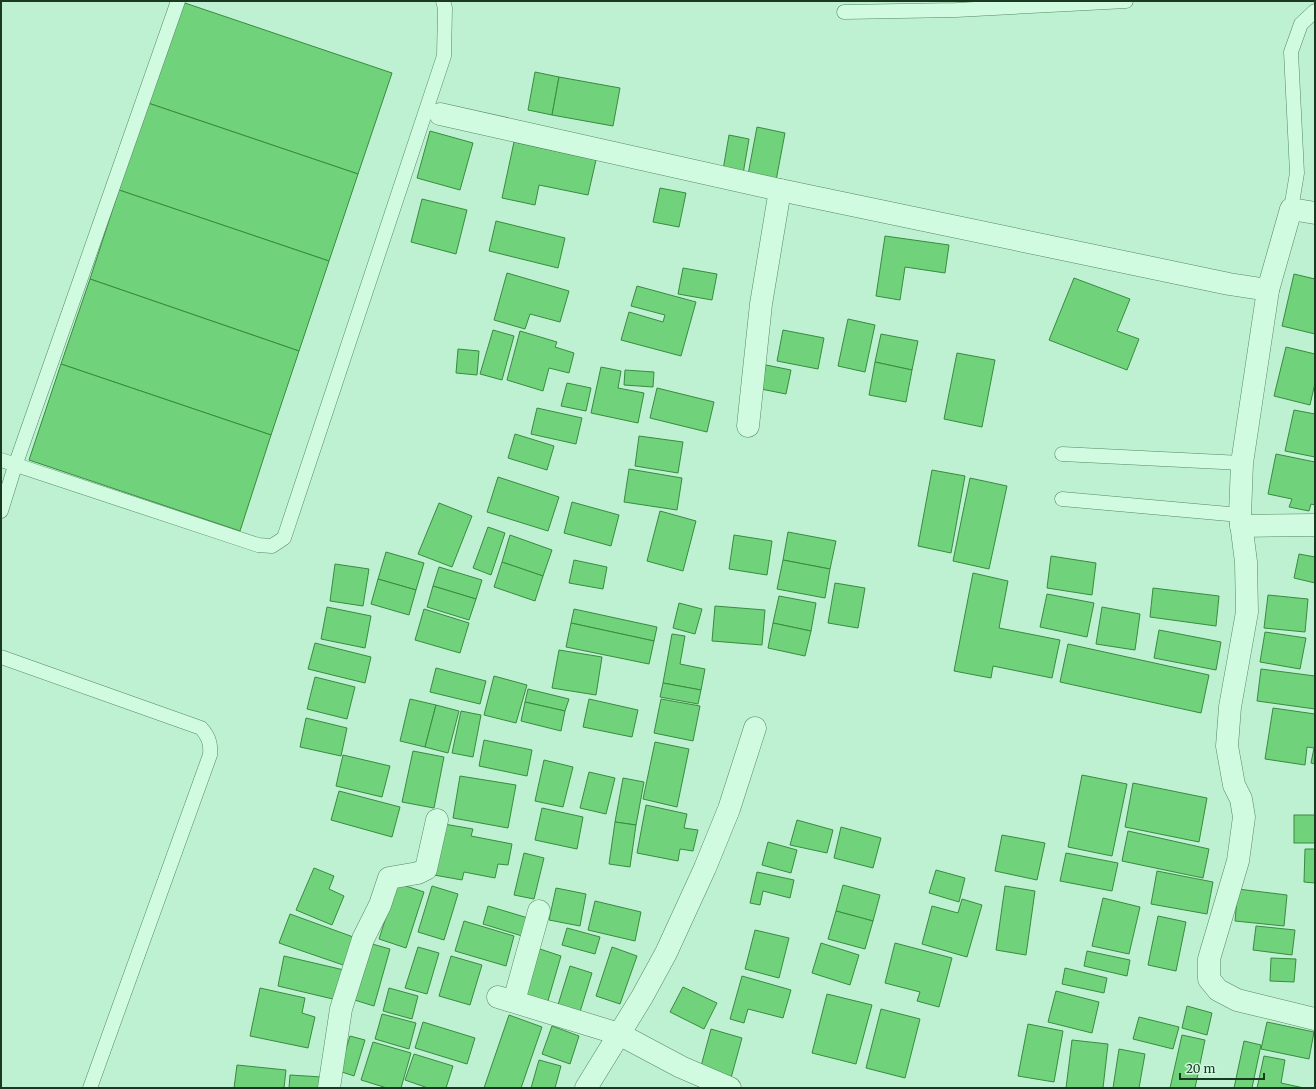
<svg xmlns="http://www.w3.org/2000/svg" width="1316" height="1089" font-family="Merriweather,serif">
  <rect width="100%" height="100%" fill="#bdf1d1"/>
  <g fill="#70d27a" stroke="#398b40">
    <polygon points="182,2 392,73 358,174 148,103"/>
    <polygon points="535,72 559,77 552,115 528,110"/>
    <polygon points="559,77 620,88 613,126 552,115"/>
    <polygon points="148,103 358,174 329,261 119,190"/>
    <polygon points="757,127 785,133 775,186 747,180"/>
    <polygon points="430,131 473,143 460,190 417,178"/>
    <polygon points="729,135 749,139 743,174 723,170"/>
    <polygon points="514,142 596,160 588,195 539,185 535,205 502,198"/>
    <polygon points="660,188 686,193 679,227 653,222"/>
    <polygon points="119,190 329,261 299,351 90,279"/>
    <polygon points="422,199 467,210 456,254 411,242"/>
    <polygon points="496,221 565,238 558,268 489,251"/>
    <polygon points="885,236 949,245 945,273 905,267 900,300 876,296"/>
    <polygon points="683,268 717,274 712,300 678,294"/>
    <polygon points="507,273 569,291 560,322 530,314 525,329 494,320"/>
    <polygon points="1294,274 1315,279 1315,334 1282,326"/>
    <polygon points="1074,278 1130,299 1117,331 1139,339 1127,370 1049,340"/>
    <polygon points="90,279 299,351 271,435 61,364"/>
    <polygon points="637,286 696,302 681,356 621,340 629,312 663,322 665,315 631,306"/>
    <polygon points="848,319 875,325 865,372 838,366"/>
    <polygon points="493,330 514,336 502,380 480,374"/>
    <polygon points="783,330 824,338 818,369 777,361"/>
    <polygon points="520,331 557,342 555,347 574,353 569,373 549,368 543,391 507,380"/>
    <polygon points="881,334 918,341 912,370 875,362"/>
    <polygon points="1286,347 1315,354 1315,383 1310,405 1274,396"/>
    <polygon points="458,349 479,351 477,375 456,373"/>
    <polygon points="957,353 995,360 982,427 944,419"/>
    <polygon points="875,362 912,370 906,402 869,395"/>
    <polygon points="61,364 271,435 240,531 29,460"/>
    <polygon points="766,365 791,370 786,394 761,389"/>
    <polygon points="601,367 621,371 618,388 644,393 638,423 591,413"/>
    <polygon points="625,370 654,372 653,387 624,385"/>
    <polygon points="567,383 591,388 586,411 561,406"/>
    <polygon points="657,388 714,402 707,432 650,418"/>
    <polygon points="537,408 582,418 576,444 531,434"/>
    <polygon points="1294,410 1315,414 1315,457 1285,451"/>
    <polygon points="515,434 554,446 547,470 508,458"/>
    <polygon points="639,436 683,442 678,473 635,466"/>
    <polygon points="1276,454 1315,462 1315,505 1311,504 1309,511 1289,507 1292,499 1268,494"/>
    <polygon points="629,469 682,478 677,510 624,502"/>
    <polygon points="932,470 965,476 951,553 918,546"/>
    <polygon points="498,477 559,497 548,531 487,512"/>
    <polygon points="970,478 1007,486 989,569 953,561"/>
    <polygon points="572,502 619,515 611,546 564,533"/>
    <polygon points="439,503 472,516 452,567 418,554"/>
    <polygon points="660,511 696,521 683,571 647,561"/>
    <polygon points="488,527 505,533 491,575 473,568"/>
    <polygon points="788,532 836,541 830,569 783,560"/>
    <polygon points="510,535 552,550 543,576 502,562"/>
    <polygon points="734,535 772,541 767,575 729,569"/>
    <polygon points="386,552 424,563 416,590 378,579"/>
    <polygon points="1299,554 1315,557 1315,583 1294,578"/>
    <polygon points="1051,556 1096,563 1092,595 1047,588"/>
    <polygon points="574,560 607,567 603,589 569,583"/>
    <polygon points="783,560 830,569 825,598 777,589"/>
    <polygon points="502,562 543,576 535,601 494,587"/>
    <polygon points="335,564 369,569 363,606 330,601"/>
    <polygon points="439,567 482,580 476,599 433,586"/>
    <polygon points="973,573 1008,581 999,628 1060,640 1052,678 993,666 991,678 954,671"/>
    <polygon points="378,579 416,590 409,615 371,604"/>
    <polygon points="835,583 865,588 858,628 828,623"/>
    <polygon points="433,586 476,599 469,620 427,607"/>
    <polygon points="1153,588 1219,596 1216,626 1150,617"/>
    <polygon points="1047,594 1094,603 1087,637 1040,627"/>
    <polygon points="1268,595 1308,599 1305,632 1264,628"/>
    <polygon points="779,596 816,603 811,631 773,623"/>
    <polygon points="679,603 702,609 695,634 673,628"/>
    <polygon points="715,606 765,610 762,645 712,641"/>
    <polygon points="327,607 371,616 365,648 321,639"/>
    <polygon points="1102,607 1140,614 1135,650 1096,644"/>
    <polygon points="424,609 469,623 460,653 415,640"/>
    <polygon points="574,609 657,627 654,641 571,623"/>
    <polygon points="571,623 654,641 649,664 566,647"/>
    <polygon points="773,623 811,631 805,656 768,648"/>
    <polygon points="1159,630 1221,642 1216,670 1154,658"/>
    <polygon points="1265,632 1306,638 1300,669 1260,662"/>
    <polygon points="672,634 685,636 680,664 705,669 701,690 663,683"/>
    <polygon points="315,643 371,657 365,683 308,669"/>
    <polygon points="1068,644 1209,675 1201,713 1060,682"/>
    <polygon points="559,650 602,657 596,695 552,688"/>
    <polygon points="436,668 486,681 480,704 430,692"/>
    <polygon points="1261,669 1315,676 1315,709 1257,701"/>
    <polygon points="494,676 527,685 516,723 484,715"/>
    <polygon points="315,677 355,687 347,719 307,709"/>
    <polygon points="663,683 701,690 698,704 660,697"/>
    <polygon points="528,689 569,699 565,711 525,702"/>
    <polygon points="410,699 436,705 425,747 400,741"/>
    <polygon points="589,699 638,710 632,737 583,727"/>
    <polygon points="661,699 700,706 693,741 654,733"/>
    <polygon points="525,702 565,711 561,731 521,721"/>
    <polygon points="436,705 459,711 448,753 425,747"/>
    <polygon points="1273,708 1315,714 1315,764 1311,763 1314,748 1307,747 1305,765 1265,759"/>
    <polygon points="461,711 481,715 473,757 452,753"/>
    <polygon points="306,718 347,728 341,756 300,747"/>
    <polygon points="484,740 532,750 527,776 479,766"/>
    <polygon points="655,742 689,749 677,807 643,799"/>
    <polygon points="413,751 444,757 434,808 402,802"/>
    <polygon points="343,755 390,766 382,797 336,786"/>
    <polygon points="544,760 573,767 563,807 535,801"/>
    <polygon points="589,772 615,778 606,814 580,808"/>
    <polygon points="1082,775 1127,784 1112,856 1068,847"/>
    <polygon points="460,776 516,785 508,828 453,818"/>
    <polygon points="623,778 644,782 636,825 615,822"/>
    <polygon points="1133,783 1207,798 1199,842 1125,827"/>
    <polygon points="339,791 400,807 392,837 331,820"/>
    <polygon points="646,805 687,814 684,828 698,830 693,851 680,849 678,861 637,853"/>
    <polygon points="542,808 583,817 577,849 535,840"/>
    <rect x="1294" y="815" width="21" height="28"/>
    <polygon points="797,820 833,830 827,853 790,845"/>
    <polygon points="615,822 636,825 630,867 609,864"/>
    <polygon points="444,824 473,829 471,836 512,844 508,865 498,864 495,878 464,872 462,880 434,875"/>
    <polygon points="841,827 881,838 873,868 834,858"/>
    <polygon points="1128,831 1209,849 1203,878 1122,861"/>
    <polygon points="1002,835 1045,843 1037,880 995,871"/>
    <polygon points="768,842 797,850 791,873 762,865"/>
    <polygon points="1305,849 1315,849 1315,883 1304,882"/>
    <polygon points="524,853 544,858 534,899 514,895"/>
    <polygon points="1066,853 1118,863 1112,891 1060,881"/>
    <polygon points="314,868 334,876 329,889 344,896 332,925 296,910"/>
    <polygon points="936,870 965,878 959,902 929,893"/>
    <polygon points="1157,871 1213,882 1207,914 1151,904"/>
    <polygon points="757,872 794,880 790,898 763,891 760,905 750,903"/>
    <polygon points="397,883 424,892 406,948 379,939"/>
    <polygon points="843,885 880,895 873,921 836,911"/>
    <polygon points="432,886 458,894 444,940 418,932"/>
    <polygon points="1005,886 1035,891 1026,955 996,950"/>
    <polygon points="556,888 586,894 580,926 549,920"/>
    <polygon points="1238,889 1287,895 1284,926 1235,921"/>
    <polygon points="1103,898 1140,907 1129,954 1092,946"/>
    <polygon points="962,899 982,905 967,957 922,944 932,906 958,913"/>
    <polygon points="595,901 641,912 635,941 588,930"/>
    <polygon points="488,906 528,918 522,936 483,924"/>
    <polygon points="836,911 873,921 865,949 828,939"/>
    <polygon points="290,914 356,938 346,966 279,943"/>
    <polygon points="1158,916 1186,922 1176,971 1148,965"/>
    <polygon points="464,921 514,936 506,966 455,951"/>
    <polygon points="1256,926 1295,930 1292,955 1253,950"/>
    <polygon points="567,928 600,937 595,954 562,945"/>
    <polygon points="755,930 789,938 779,978 745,969"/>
    <polygon points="365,942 390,949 374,1006 348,998"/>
    <polygon points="821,943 859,955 850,985 812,973"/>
    <polygon points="895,943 952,958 939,1007 917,1001 920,992 885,983"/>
    <polygon points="418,947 439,953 427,994 405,988"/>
    <polygon points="534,947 561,956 547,1004 519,995"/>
    <polygon points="612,947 637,956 620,1004 596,996"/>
    <polygon points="1087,951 1130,960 1127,976 1084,966"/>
    <polygon points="284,956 344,970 337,1000 278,986"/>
    <polygon points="451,956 482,965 470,1005 439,996"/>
    <polygon points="1271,958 1296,959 1294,982 1270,981"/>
    <polygon points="570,966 592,973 579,1015 557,1008"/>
    <polygon points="1065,968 1107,978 1104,993 1062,984"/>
    <polygon points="742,976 791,990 783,1018 748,1009 744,1023 730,1019"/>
    <polygon points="683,987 717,1003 704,1029 670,1012"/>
    <polygon points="260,988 305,998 302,1013 315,1017 308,1048 250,1036"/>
    <polygon points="389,988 418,996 412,1019 383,1011"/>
    <polygon points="1056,991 1099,1002 1092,1033 1048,1022"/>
    <polygon points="827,994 872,1005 856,1064 812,1053"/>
    <polygon points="1187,1006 1212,1013 1207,1035 1182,1028"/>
    <polygon points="881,1009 920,1019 905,1078 866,1068"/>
    <polygon points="382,1014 416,1023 409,1049 375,1039"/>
    <polygon points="509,1015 542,1027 521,1088 484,1088"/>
    <polygon points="1139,1017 1179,1027 1173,1049 1133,1039"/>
    <polygon points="423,1022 475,1038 467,1064 415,1048"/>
    <polygon points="1267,1022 1314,1032 1309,1059 1261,1049"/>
    <polygon points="1028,1024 1063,1031 1054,1082 1018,1076"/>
    <polygon points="552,1026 579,1036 570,1064 542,1054"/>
    <polygon points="711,1029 742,1038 731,1078 700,1070"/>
    <polygon points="1182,1035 1205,1040 1195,1088 1170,1088"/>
    <polygon points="350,1036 365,1040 354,1076 339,1071"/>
    <polygon points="1072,1040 1108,1044 1103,1088 1066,1088"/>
    <polygon points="1244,1041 1261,1045 1252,1088 1234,1088"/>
    <polygon points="373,1042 411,1053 401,1088 387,1088 361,1080"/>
    <polygon points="1119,1049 1145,1054 1139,1088 1113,1088"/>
    <polygon points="414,1054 453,1066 446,1088 428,1088 405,1080"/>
    <polygon points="1264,1056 1285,1060 1281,1083 1304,1088 1257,1088"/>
    <polygon points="539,1060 561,1066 555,1088 531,1088"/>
    <polygon points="237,1065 286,1070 284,1088 234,1088"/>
    <polygon points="290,1075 322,1077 321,1088 289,1088"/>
  </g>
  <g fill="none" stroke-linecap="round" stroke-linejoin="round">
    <defs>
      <g id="lane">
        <polyline points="844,12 956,10 1126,1"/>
        <polyline points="1291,209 1297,173 1291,52 1301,24 1315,11"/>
        <polyline points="1062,454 1242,463"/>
        <polyline points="1,460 258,545 272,546 284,538 444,56 445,8 443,1"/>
        <polyline points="1062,499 1240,515"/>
        <polyline points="1,511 15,466 178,1"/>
        <path d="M1 657 201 728C209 737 211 744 210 755L90 1088"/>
      </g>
      <g id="street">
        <polyline points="440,114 780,190 1229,284 1268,290 1242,463 1240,515 1246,562 1247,612 1230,707 1227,746 1234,785 1241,799 1244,817 1238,861 1209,959 1209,979 1218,990 1237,1000 1315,1019"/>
        <polyline points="1268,290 1291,209 1315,213"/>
        <polyline points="748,426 761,304 780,190"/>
        <polyline points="1241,526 1315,525"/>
        <polyline points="498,997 619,1034 681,1067 730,1088"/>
        <polyline points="514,1001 539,911"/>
        <polyline points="329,1088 341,1009 363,939 380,905 389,878 418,873 426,869 437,820"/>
        <polyline points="586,1088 642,997 666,953 705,868 729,809 755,728"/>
      </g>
    </defs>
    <use href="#lane" stroke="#558a61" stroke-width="15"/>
    <use href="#street" stroke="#558a61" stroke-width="23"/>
    <use href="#lane" stroke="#d1fbe1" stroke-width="14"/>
    <use href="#street" stroke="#d1fbe1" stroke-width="22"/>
  </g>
  <rect width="1316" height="1089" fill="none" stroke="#1b3820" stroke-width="4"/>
  <path d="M1180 1073v6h84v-6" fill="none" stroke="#1b3820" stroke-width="2"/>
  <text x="1186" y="1073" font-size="12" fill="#1b3820" stroke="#cdf8de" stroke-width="3" paint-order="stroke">20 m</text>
</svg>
